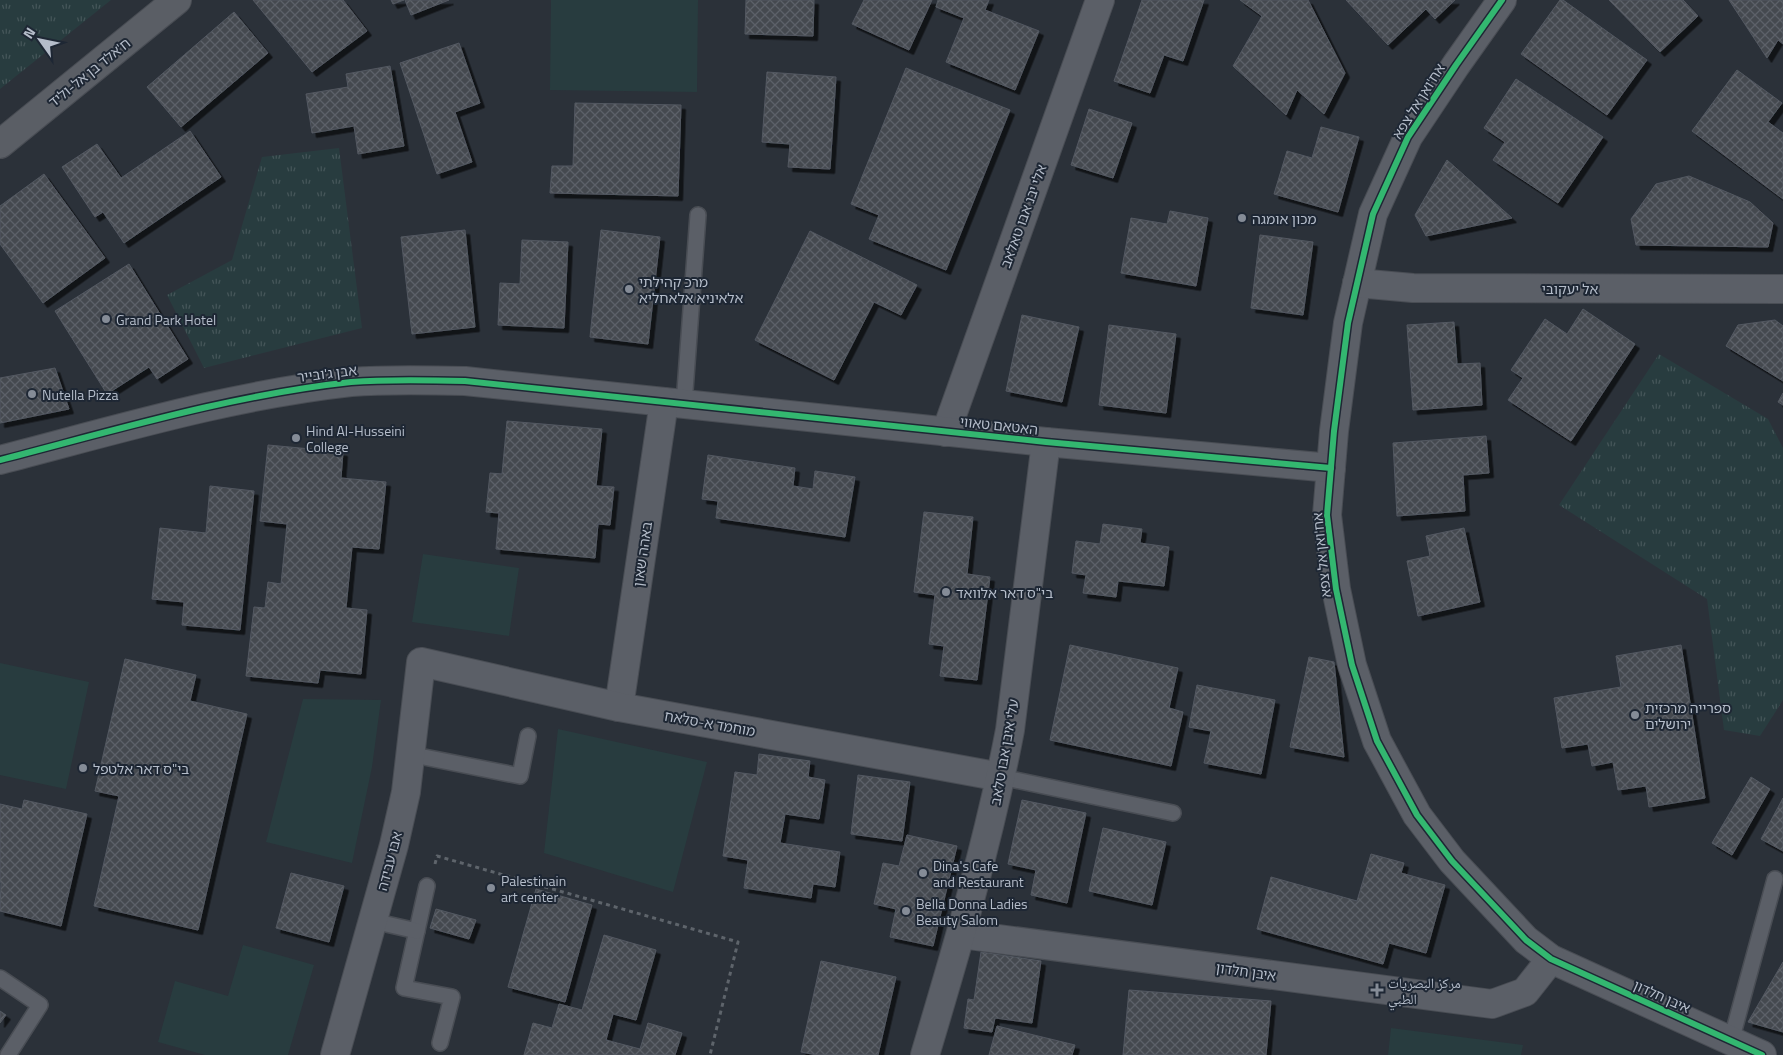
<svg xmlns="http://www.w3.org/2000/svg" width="1783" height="1055" font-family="'Titillium Web','Noto Naskh Arabic','Noto Sans Hebrew',sans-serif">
  <defs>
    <pattern id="grass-tufts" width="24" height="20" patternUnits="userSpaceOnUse" patternTransform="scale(1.25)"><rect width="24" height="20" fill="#283c3f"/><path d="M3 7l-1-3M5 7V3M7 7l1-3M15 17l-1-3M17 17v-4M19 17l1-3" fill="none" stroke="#455659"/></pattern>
    <pattern id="building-cross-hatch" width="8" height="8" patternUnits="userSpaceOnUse" patternTransform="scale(1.25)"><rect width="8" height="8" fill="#444950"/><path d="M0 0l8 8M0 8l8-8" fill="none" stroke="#5d6168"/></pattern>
    <filter id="shadow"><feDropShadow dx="4.5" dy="4.5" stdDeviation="0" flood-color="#0009"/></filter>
  </defs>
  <rect width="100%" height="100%" fill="#2b3139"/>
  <g fill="url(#grass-tufts)">
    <polygon points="0,0 111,0 0,89"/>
    <polygon points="339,148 362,328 204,368 167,295 232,260 262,157"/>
    <polygon points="1659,354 1768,419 1783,448 1783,700 1760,736 1724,730 1707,599 1559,505"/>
  </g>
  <g fill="#283c3f">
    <polygon points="551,0 698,0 697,92 550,90"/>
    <polygon points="423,554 519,568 509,636 412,622"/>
    <polygon points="0,663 89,682 66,789 0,775"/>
    <polygon points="303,699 381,700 372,767 352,863 266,842"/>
    <polygon points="558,729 707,762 673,892 544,853"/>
    <polygon points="243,945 314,965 288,1055 205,1055 158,1042 175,981 228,996"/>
    <polygon points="1391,1028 1523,1045 1521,1055 1388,1055"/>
  </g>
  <g fill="url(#building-cross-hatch)" stroke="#535861" filter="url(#shadow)">
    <polygon points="253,0 343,0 367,31 312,72"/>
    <polygon points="391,0 404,0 393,4"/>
    <polygon points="405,0 449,0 411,15"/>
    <polygon points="746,0 814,0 813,36 745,34"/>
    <polygon points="864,0 932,0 909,50 852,24"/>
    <polygon points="938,0 989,0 985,10 1039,31 1015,90 946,62 964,18 936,7"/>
    <polygon points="1142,0 1204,0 1183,61 1164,55 1150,93 1114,81"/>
    <polygon points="1240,0 1308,0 1345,73 1324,114 1297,90 1286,115 1233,66 1262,16"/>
    <polygon points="1346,0 1455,0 1435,19 1426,9 1388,45"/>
    <polygon points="1560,0 1563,0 1647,60 1607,115 1521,54"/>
    <polygon points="1609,0 1683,0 1698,16 1660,52"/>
    <polygon points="1729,0 1783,0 1783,44 1778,40 1767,58"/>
    <polygon points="234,12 268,53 181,127 147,87"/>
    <polygon points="459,43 480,103 455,112 472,162 437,174 400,63"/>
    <polygon points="390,66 404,146 358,154 354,126 312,133 306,94 348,87 346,74"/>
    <polygon points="906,68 1010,110 946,270 869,239 879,215 851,204"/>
    <polygon points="1737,70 1782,103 1768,122 1783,133 1783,199 1692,131"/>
    <polygon points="767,72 836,77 830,169 788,167 790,144 762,142"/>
    <polygon points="1516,79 1603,137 1558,203 1493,160 1505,142 1484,128"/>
    <polygon points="575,103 681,105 678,196 550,193 552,166 573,166"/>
    <polygon points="1089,109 1132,123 1113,178 1071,165"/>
    <polygon points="1321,127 1359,137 1338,212 1274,194 1287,151 1312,158"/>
    <polygon points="190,131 221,177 124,243 103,212 95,217 62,167 97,144 121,178"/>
    <polygon points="1447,160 1512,218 1426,236 1415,215"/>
    <polygon points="44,174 105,258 43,303 0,244 0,206"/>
    <polygon points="1689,176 1750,202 1773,223 1768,247 1636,245 1631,219 1656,184"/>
    <polygon points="1170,211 1208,218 1196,286 1121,273 1131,218 1167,224"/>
    <polygon points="465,230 475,327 412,334 401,237"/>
    <polygon points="601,230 660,237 648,344 590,337"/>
    <polygon points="810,231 917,285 901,315 874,302 834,380 755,340"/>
    <polygon points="1260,235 1313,242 1303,315 1251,308"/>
    <polygon points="522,240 568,242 564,328 498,325 500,283 520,284"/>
    <polygon points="129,264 188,359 157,379 149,367 107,394 55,311"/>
    <polygon points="1583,309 1635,344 1571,441 1508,400 1523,378 1511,370 1545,319 1567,334"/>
    <polygon points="1022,315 1079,327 1062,402 1006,391"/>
    <polygon points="1775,320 1783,326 1783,381 1726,346 1738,325"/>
    <polygon points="1454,322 1457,364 1480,363 1482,405 1413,410 1407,325"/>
    <polygon points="1109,325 1176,334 1166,413 1099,405"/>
    <polygon points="55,368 69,409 0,423 0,378"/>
    <polygon points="1783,393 1783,405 1778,402"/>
    <polygon points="507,421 602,429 596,486 614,487 610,525 598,524 595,558 496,549 499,513 486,512 490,473 502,474"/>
    <polygon points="1486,436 1489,473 1463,475 1465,511 1397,516 1393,443"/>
    <polygon points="268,445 343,452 341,478 386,482 379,549 352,547 346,608 367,610 361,674 320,670 318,683 246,676 254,607 265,608 268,582 281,584 287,524 260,521"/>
    <polygon points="708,455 795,468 793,486 813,489 815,471 855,477 845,537 716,518 718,501 702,499"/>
    <polygon points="210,486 254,491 240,630 182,625 184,602 152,599 160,528 206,533"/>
    <polygon points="924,512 973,517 967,574 990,577 977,680 940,676 944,646 929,644 935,595 914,592"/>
    <polygon points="1103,524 1142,529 1140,543 1169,547 1164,586 1118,581 1116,597 1083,593 1086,575 1072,573 1076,541 1100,544"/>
    <polygon points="1464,528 1480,602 1418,616 1407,561 1430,556 1426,536"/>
    <polygon points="1070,645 1178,668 1169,708 1183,712 1171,766 1050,740"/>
    <polygon points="1681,645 1705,798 1649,807 1646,786 1618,790 1613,762 1592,766 1588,744 1562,748 1554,698 1621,687 1616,656"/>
    <polygon points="1309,657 1334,662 1344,757 1290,747"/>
    <polygon points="125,659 196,675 190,701 247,714 198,930 94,906 119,796 95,791"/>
    <polygon points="1197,685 1275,700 1261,774 1204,763 1211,731 1189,727"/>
    <polygon points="759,754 810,761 808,777 825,780 819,819 785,814 780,843 840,852 835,887 813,884 811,898 744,888 748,860 723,856 735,772 757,775"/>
    <polygon points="858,775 910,782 902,841 851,834"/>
    <polygon points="1751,777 1770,789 1732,855 1712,843"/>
    <polygon points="1783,798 1783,851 1761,839"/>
    <polygon points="24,800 87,814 61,926 0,911 1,882 0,882 0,804 22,809"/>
    <polygon points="1022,800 1086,813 1067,903 1031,895 1036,870 1008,864"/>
    <polygon points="1103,828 1166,842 1152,905 1089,891"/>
    <polygon points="907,835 957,846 933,946 890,937 896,909 874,904 883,863 899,866"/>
    <polygon points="1371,854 1404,863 1401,873 1445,885 1426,953 1389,943 1383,964 1257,929 1271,877 1357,901"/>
    <polygon points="291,873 344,886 329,942 276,928"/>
    <polygon points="536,889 592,905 565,1002 508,987"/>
    <polygon points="436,909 476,920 469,939 430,928"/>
    <polygon points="604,935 656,950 636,1020 613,1014 606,1040 640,1049 648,1023 682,1033 675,1055 524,1055 533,1023 552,1028 559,1004 582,1010"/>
    <polygon points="981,952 1041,961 1032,1023 995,1018 992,1032 964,1028 968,999 974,1000"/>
    <polygon points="821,961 896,977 878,1055 817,1055 801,1052"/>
    <polygon points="1783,962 1783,1032 1748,1022"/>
    <polygon points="1129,990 1271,1001 1266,1055 1123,1055"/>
    <polygon points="0,1011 6,1015 0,1023"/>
    <polygon points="997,1026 1075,1045 1072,1055 989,1055"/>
  </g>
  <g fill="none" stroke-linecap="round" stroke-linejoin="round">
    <defs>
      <g id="lane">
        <polyline points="684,404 698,215"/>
        <polyline points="409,754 520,776 528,736"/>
        <polyline points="1001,777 1173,813"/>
        <polyline points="427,886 404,988 452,997 440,1043"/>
        <polyline points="373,921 417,931"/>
        <polyline points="0,978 40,1005 8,1055"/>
        <polyline points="1731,1041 1775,879"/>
      </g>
      <g id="street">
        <polyline points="1502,0 1456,65 1408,137 1373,214 1348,323 1334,431 1327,515 1336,589 1352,665 1377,741 1417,815 1452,861 1526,940 1551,959 1762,1055"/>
        <polyline points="1357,283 1413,288 1783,289"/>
        <polyline points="946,432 1100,0"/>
        <path d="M0 460C116 430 232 395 351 382 389 379 427 380 465 381L1046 442 1331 468"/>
        <polyline points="619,707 664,402"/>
        <polyline points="961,934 1492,1004 1525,992 1551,959"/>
        <polyline points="335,1055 394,845 406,792 421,662 619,707 1001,777"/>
        <path d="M925 1055C957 948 989 840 1010 730L1046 442"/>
      </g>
      <polyline id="secondary" points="0,144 177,0"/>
    </defs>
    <use href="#lane" stroke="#494d54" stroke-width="18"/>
    <use href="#street" stroke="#494d54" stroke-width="30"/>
    <use href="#secondary" stroke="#494d54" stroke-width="30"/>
    <polyline stroke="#5e646b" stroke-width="3" stroke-dasharray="4 4" stroke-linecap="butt" points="435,864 437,856 738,942 710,1055"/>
    <use href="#lane" stroke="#5b5f67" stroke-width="15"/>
    <use href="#street" stroke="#5b5f67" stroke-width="28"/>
    <use href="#secondary" stroke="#5a5e65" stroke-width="28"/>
    <defs>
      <g id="cycleway">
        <polyline points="1502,0 1456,65 1408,137 1373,214 1348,323 1334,431 1327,515 1336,589 1352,665 1377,741 1417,815 1452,861 1526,940 1551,959 1762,1055"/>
        <path d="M0 460C116 430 232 395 351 382 389 379 427 380 465 381L1046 442 1331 468"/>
      </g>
    </defs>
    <use href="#cycleway" stroke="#1e2734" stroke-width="9"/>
    <use href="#cycleway" stroke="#33b770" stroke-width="6"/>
  </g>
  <g fill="#858c97" stroke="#1e2734" stroke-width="2">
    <circle cx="1242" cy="218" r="5"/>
    <circle cx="629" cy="289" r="5"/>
    <circle cx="106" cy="319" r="5"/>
    <circle cx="32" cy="394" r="5"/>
    <circle cx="296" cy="438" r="5"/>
    <circle cx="946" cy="592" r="5"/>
    <circle cx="1635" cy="715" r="5"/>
    <circle cx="83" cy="768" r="5"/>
    <circle cx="923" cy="873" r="5"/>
    <circle cx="491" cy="888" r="5"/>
    <circle cx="906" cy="911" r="5"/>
    <path d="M1374.5 982.5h5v5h5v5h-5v5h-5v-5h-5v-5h5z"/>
  </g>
  <g text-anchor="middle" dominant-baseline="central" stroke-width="4" stroke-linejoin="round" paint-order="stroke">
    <g font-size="14" fill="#b5bdca" stroke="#1e2734">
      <text transform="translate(89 72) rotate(-39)">ח'אלד בן אל-וליד</text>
      <text transform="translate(1418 101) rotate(-58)">אח'ואן אל צפא</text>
      <text transform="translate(1023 216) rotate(-70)">אלי יבנ אבו טאלאב</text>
      <text x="1570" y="288">אל יעקובי</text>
      <text transform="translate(327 373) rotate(-7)">אבן ג'ובייר</text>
      <text transform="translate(999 425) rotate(6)">האטאם טאווי</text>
      <text transform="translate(642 554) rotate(-82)">באהה שאון</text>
      <text transform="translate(1321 555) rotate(-96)">אח'ואן אל צפא</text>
      <text transform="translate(710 723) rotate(10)">מוחמד א-סלאח</text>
      <text transform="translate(1004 752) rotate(-80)">עלי איבן אבו טלאב</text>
      <text transform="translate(389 861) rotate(-75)">אבו עבידה</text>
      <text transform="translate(1246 971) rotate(8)">איבן חלדון</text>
      <text transform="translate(1662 996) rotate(24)">איבן חלדון</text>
    </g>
    <g font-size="14" fill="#b5bdca" stroke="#1e2734" text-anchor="start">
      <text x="1252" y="218">מכון אומגה</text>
      <text x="639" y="281">מרכ קהילתי<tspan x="639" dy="16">אלאיניא אלאחליא</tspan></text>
      <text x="116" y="319">Grand Park Hotel</text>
      <text x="42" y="394">Nutella Pizza</text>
      <text x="306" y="430">Hind Al-Husseini<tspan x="306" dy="16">College</tspan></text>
      <text x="956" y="592">בי"ס דאר אלוואד</text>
      <text x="1645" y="707">ספרייה מרכזית<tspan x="1645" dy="16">ירושלים</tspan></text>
      <text x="93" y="768">בי"ס דאר אלטפל</text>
      <text x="933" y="865">Dina's Cafe<tspan x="933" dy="16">and Restaurant</tspan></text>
      <text x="501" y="880">Palestinain<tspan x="501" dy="16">art center</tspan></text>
      <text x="916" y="903">Bella Donna Ladies<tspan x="916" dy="16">Beauty Salom</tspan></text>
      <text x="1388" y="982">مركز البصريات<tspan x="1388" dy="16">الطبي</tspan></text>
    </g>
  </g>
  <g transform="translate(40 40) rotate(303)" stroke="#1e2734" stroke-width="4" paint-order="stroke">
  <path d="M0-4L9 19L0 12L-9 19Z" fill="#b5bdca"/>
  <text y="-8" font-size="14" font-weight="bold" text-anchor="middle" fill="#b5bdca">N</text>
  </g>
</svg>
